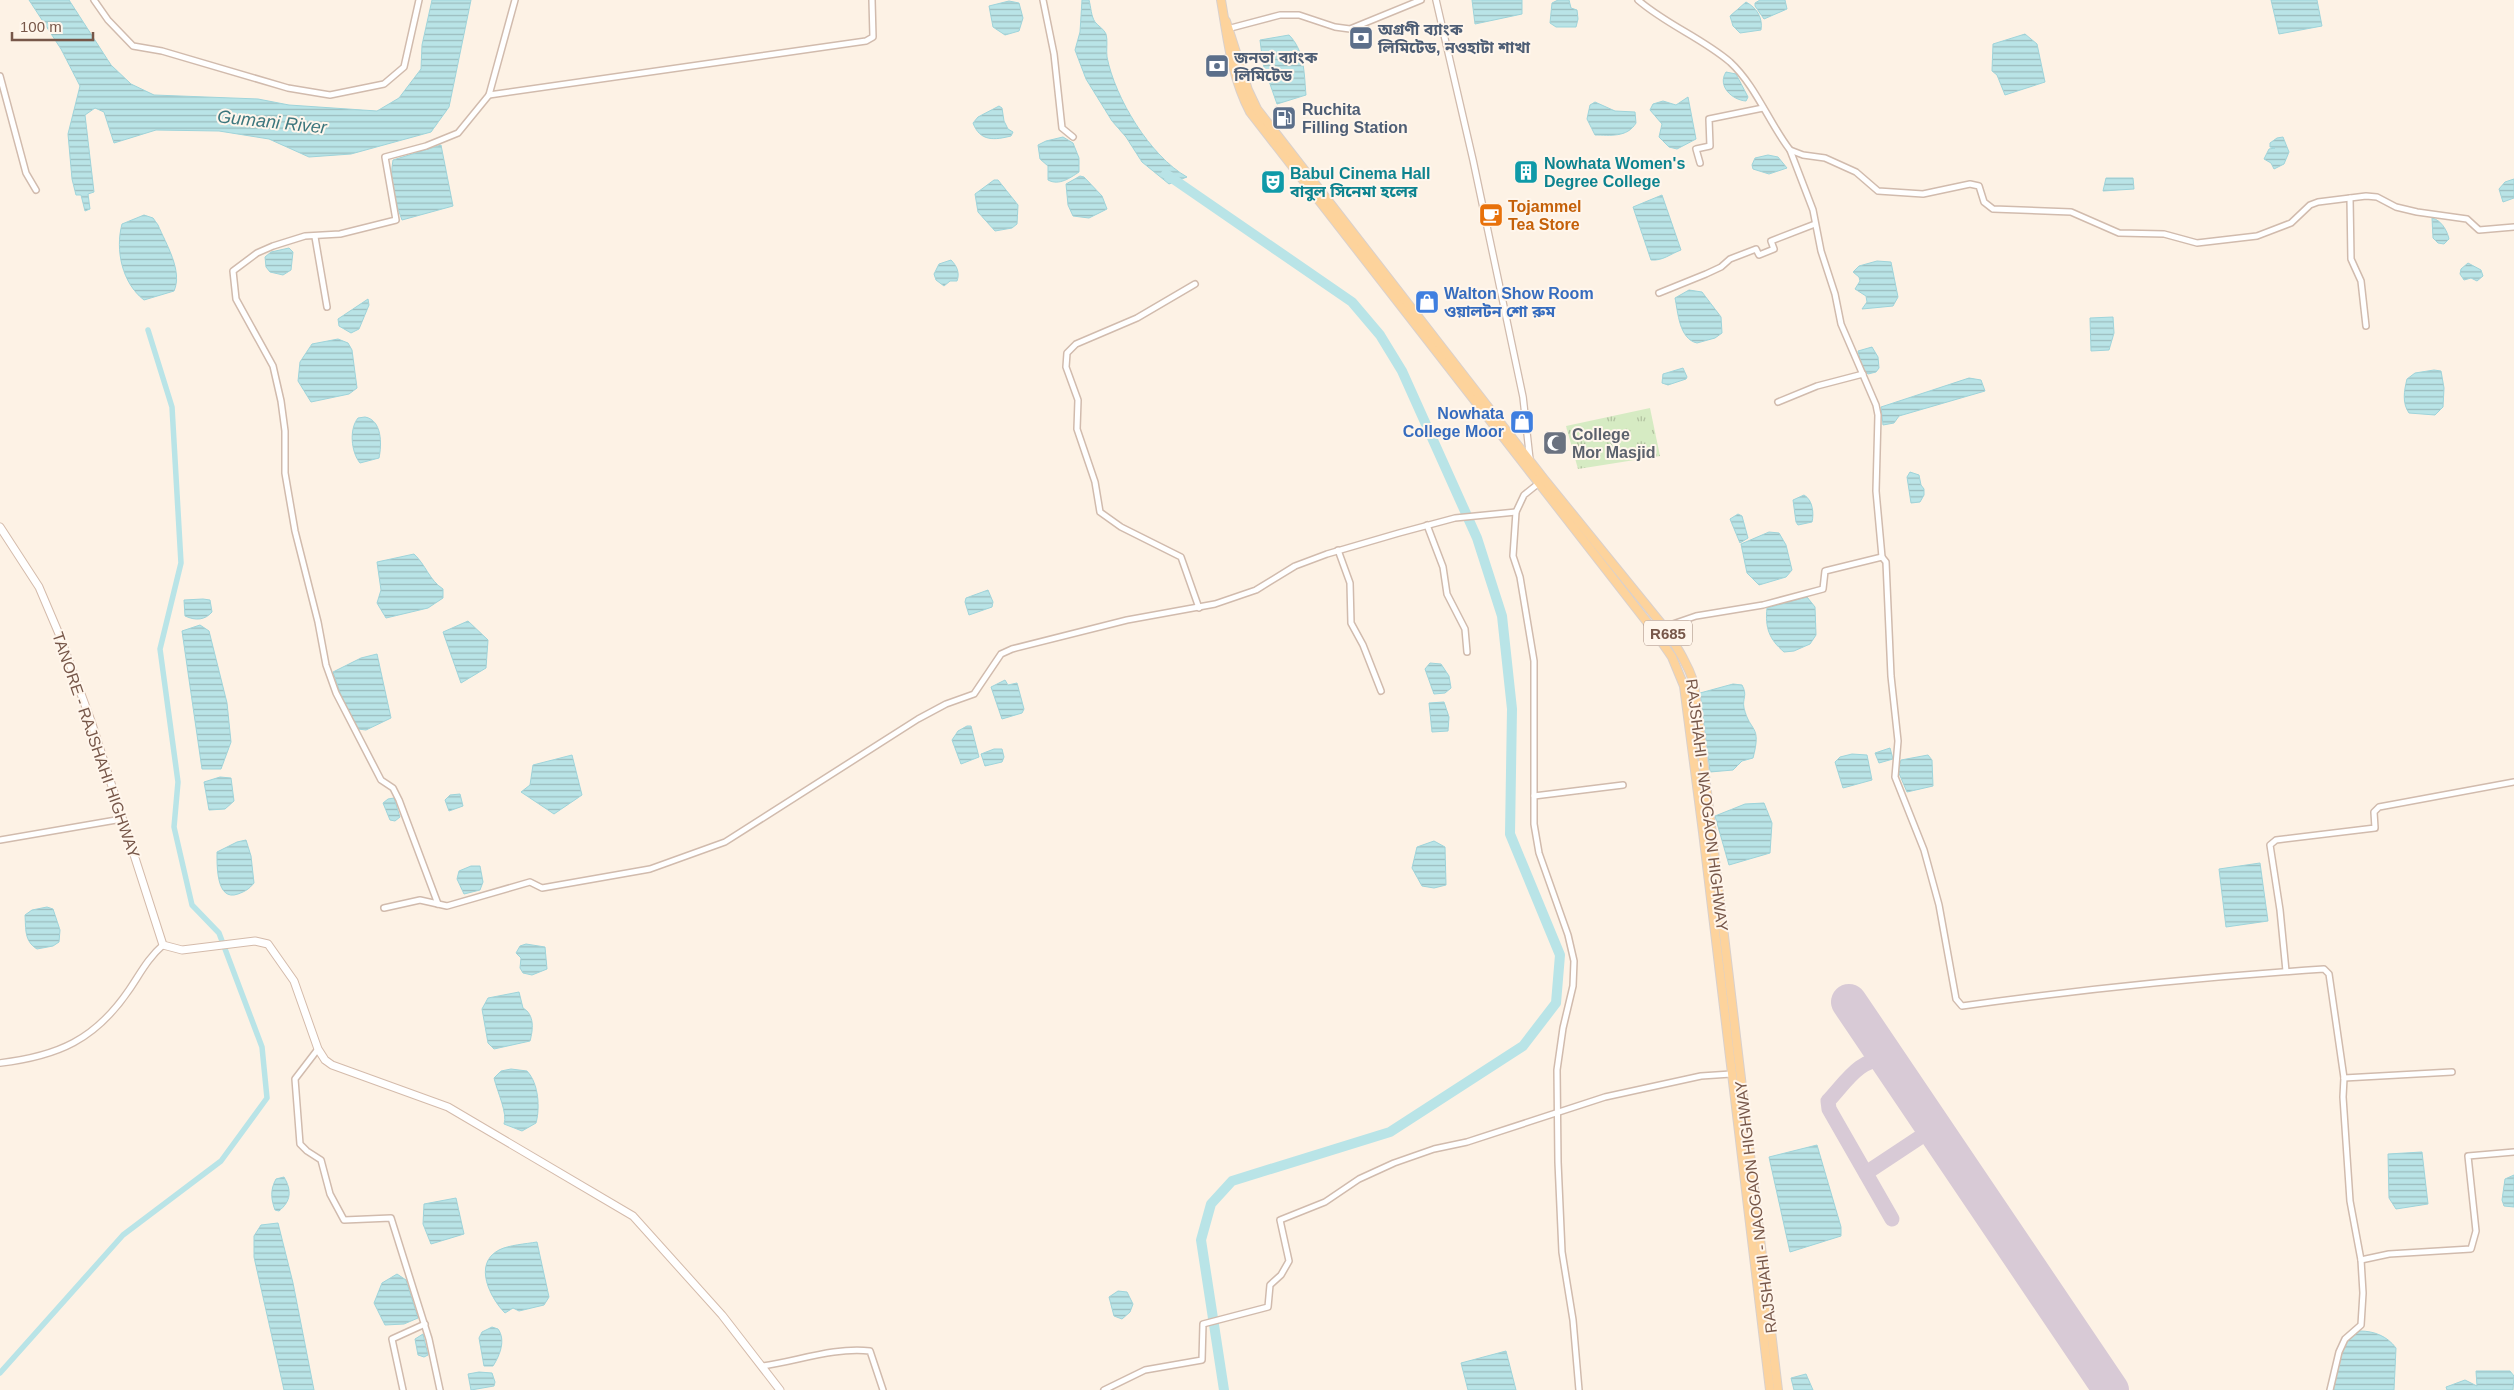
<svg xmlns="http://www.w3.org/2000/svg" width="2514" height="1390" font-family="Helvetica,'Noto Sans Bengali',sans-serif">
  <defs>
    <pattern id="park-tufts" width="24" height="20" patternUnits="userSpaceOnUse" patternTransform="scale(1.25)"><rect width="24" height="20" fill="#d6ebc3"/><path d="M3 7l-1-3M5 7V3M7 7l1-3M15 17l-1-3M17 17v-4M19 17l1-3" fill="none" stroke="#b2c1a0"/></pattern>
    <pattern id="water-rules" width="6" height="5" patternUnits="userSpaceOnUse" patternTransform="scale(1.25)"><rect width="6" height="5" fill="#b9e4e7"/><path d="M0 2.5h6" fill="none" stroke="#9bbcbd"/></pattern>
  </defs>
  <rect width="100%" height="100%" fill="#fdf2e5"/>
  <polygon fill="url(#park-tufts)" points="1650,408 1660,456 1578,469 1566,426"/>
  <g fill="url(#water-rules)" stroke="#9fd4da">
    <polygon points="29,0 69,0 111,65 131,84 154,95 258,99 289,105 377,111 399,98 421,69 422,45 432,0 471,0 449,107 431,132 351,154 309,157 269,139 219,131 156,130 114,143 104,112 95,108 85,115 94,192 88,194 90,209 85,211 81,195 76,195 72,179 68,134 80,86 61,49"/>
    <path d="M1082 0H1089C1091 7 1091 16 1095 22 1098 26 1104 29 1106 34 1108 40 1106 50 1107 57 1115 98 1150 156 1187 177L1169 184 1142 162 1126 137 1112 121 1086 79 1075 50 1080 32Z"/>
    <polygon points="1472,0 1522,0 1522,14 1475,24"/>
    <polygon points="1558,0 1569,0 1571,8 1577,10 1578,19 1576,27 1556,27 1550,23 1552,3"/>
    <polygon points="1760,0 1785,0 1787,9 1764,19 1755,6 1755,3"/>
    <polygon points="2271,0 2317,0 2322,26 2279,34"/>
    <polygon points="1009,1 1019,3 1023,18 1019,31 1005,35 993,27 989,6"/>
    <path d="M1746 2C1757 8 1763 18 1761 30L1740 33 1733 26 1730 16Z"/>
    <polygon points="2025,34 2037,44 2045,82 2005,95 1997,75 1992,71 1993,44"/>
    <path d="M1289 35C1305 51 1304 74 1306 95L1277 104 1263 64 1260 40Z"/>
    <path d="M1726 72 1736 74 1748 97 1746 101C1732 100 1717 86 1726 72Z"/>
    <polygon points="1688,97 1696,139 1677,149 1669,147 1659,137 1662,124 1650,110 1653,104 1663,101 1676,105"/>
    <path d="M1595 102 1615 111 1635 112 1636 123C1627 138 1610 135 1595 135L1587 119 1590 105Z"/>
    <path d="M999 106 1002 108 1004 121 1008 129 1013 132 1011 136C995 140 980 142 973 123L978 117Z"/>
    <path d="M1063 137 1073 143 1079 158V172C1070 178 1059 186 1048 180V166L1040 159 1038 145 1046 141Z"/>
    <polygon points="2283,137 2289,152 2284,164 2274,169 2271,163 2264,159 2269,149 2275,148 2270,147 2270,143 2277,138"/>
    <path d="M441 145 453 206 402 220C395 201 389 181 393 160Z"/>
    <polygon points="1768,155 1778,157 1787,168 1769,174 1753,169 1752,165 1755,158"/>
    <polygon points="1080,176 1084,177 1102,196 1107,209 1089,218 1073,216 1068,205 1066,184"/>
    <polygon points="2106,178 2133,178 2134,189 2103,191"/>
    <polygon points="2514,179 2514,198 2503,202 2499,189 2505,182"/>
    <polygon points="994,180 998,180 1018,205 1017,224 1012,228 995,231 978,212 975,194"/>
    <path d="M1662 195 1681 250C1670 254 1663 261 1651 260L1633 207Z"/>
    <path d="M144 215 153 218 158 225C166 244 183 271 174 291L144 300C122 283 115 250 122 224Z"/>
    <path d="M2432 218C2441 220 2447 230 2449 239L2444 244 2438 243 2433 238Z"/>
    <polygon points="289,248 293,252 291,270 283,275 270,272 266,267 265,257 271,252"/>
    <path d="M951 260C957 266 960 273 957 281H950L944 286 936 280 934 274 939 264Z"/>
    <polygon points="1877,261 1891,262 1898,297 1893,306 1862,309 1867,302 1866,296 1855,289 1860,281 1859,277 1853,272 1859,266"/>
    <polygon points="2468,263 2481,270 2483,276 2477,281 2471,278 2464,280 2460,274 2461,269"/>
    <path d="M1689 290 1702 292 1721 317 1722 333 1715 338 1697 343C1679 339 1678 312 1675 298Z"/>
    <polygon points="368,299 369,305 359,329 351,333 339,326 338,319"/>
    <polygon points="2113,317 2114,333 2109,350 2091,351 2090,318"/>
    <polygon points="338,339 348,343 352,350 357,388 349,394 311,402 298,381 300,362 312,344"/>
    <polygon points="1872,347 1878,357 1879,368 1876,372 1868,374 1863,370 1858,351"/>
    <polygon points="1683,368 1687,377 1686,379 1668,385 1662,383 1663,374"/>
    <path d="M2434 370 2441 371 2444 388 2443 407 2435 415 2409 413C2402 403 2404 391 2407 379L2415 373Z"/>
    <polygon points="1969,378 1981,380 1985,391 1899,416 1894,423 1883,425 1881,407"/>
    <path d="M365 417C382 420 382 444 379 458L360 463C351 452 349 429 358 418Z"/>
    <polygon points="1910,472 1919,475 1921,485 1924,489 1924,495 1920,502 1911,503 1907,477"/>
    <path d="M1804 495C1813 500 1814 514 1812 522L1798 525 1796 522 1793 500Z"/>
    <polygon points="1738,514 1742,516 1748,538 1740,543 1730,519"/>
    <polygon points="1769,532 1779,533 1786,545 1792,570 1786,577 1759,585 1747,573 1741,544"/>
    <path d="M414 554C426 565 429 580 443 589V598L428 608 386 618 377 603 381 590 377 562Z"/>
    <polygon points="988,590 993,602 992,607 969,615 965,602 966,598"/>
    <path d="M1807 597 1815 607 1816 635 1810 644 1794 651 1784 652C1769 639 1765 628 1767 608Z"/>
    <path d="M203 599 210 600 212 612C205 620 196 621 185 616L184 600Z"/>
    <polygon points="468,621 488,640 486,668 461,683 443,632"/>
    <polygon points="200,625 209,631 227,703 231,742 221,769 202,769 182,631"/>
    <polygon points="377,654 391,718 366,730 358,729 344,704 333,672 361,658"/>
    <polygon points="1430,663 1441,664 1449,676 1451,688 1445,693 1434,694 1425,669"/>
    <polygon points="1005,680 1008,685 1017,683 1024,709 1022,713 1002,719 991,687"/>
    <path d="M1733 684 1742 685C1748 696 1742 698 1744 708 1750 733 1762 724 1753 758L1742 761 1733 770 1710 772 1700 693Z"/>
    <polygon points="1444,702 1449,717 1448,731 1432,732 1429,703"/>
    <polygon points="967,726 971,726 979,757 961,764 952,740 958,731"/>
    <polygon points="1890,748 1893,759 1879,763 1875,753"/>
    <polygon points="994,749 1002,749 1004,757 1002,762 985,766 981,754"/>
    <polygon points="1852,754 1867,755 1872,780 1843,788 1835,762 1840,757"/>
    <polygon points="572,755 582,795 554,814 521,792 530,785 533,765"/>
    <polygon points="1928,755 1932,760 1933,786 1907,792 1898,771 1901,760"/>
    <polygon points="220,777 231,778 234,801 225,809 209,810 204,782"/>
    <polygon points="460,794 463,806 449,811 445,800 450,795"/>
    <polygon points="394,798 400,817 395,821 390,820 383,803 388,799"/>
    <polygon points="1764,803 1772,823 1770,853 1729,865 1715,816 1745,804"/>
    <path d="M246 840 251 856 254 883C249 889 246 891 238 894 216 902 217 865 217 852L237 842Z"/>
    <polygon points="1434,841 1445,847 1446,885 1434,888 1422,886 1412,868 1417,847"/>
    <polygon points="2260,863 2268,921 2226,927 2219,869"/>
    <polygon points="471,866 480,866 483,882 480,890 464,894 457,879 459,871"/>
    <path d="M47 907 53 909 60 930 59 942 53 946 37 949C24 941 26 929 25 915L32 910Z"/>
    <polygon points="526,944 545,947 547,969 532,975 523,973 520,968 521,958 516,953 520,946"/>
    <path d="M519 992 523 1008C535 1015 533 1030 530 1041L494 1049 488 1043 482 1009 488 998Z"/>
    <path d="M511 1069 527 1071C539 1084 540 1108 536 1123L522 1131 504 1124C508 1114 497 1091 494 1078L501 1071Z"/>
    <polygon points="1817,1145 1841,1227 1841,1236 1790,1252 1769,1157"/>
    <polygon points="2422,1152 2428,1204 2396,1209 2389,1198 2388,1154"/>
    <polygon points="2514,1175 2514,1207 2504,1206 2502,1200 2505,1179"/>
    <path d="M284 1177C292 1191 291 1201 279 1211L275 1210C271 1199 270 1190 276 1179Z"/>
    <polygon points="456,1198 464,1234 431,1244 423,1224 424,1204"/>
    <polygon points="278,1223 293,1283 314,1390 284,1390 254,1257 254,1236 261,1225"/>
    <path d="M537 1242 549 1297 544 1305 519 1311 513 1308 505 1313C491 1299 472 1264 499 1250 509 1245 525 1244 537 1242Z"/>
    <polygon points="397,1274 406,1280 418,1318 404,1324 385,1325 374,1303 382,1283"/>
    <polygon points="1118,1291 1127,1292 1133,1304 1130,1312 1122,1319 1114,1316 1109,1297"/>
    <path d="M492 1327 498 1329C506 1340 500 1355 493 1366H484L479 1338 482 1332Z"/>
    <path d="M2360 1331C2374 1331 2387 1336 2396 1348L2394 1390H2334C2331 1382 2341 1348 2347 1340 2351 1337 2356 1334 2360 1331Z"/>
    <polygon points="423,1334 428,1355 424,1357 418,1355 415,1339"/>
    <polygon points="1506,1351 1516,1390 1468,1390 1461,1363"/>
    <polygon points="2476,1371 2510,1371 2514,1376 2513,1390 2447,1390 2446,1387 2465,1380 2477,1386"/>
    <polygon points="479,1372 492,1373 495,1382 494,1386 471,1390 468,1374"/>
    <polygon points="1806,1374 1813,1390 1794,1390 1791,1378"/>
  </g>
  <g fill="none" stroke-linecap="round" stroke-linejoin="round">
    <polyline stroke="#b9e4e7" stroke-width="5.5" points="0,1373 123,1235 221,1161 267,1098 262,1047 219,933 192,905 174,827 178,782 160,649 181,563 172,407 148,330"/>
    <polyline stroke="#b9e4e7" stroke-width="10" points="1166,174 1352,302 1380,335 1402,371 1477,538 1502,616 1512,709 1510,834 1560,955 1556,1003 1523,1046 1390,1132 1232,1181 1211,1204 1201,1240 1224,1390"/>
    <g stroke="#d8cad6" stroke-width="15">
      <path d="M1888 1059C1860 1057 1846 1082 1828 1101L1829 1109 1892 1219"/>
      <polyline points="1866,1173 1934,1128"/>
    </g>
    <polyline stroke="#d8cad6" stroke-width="36" points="1849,1002 2111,1390"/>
    <defs>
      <g id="minor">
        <polyline points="94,0 108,20 133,46 162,51 288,88 330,95 384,84 404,67 419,0"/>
        <polyline points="515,0 489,95 866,41 873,37 872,0"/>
        <polyline points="1043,0 1054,54 1062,128 1073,137"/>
        <path d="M1638 0C1667 25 1702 38 1730 62 1756 86 1769 123 1790 150L1803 155 1825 158 1856 172 1878 191 1923 194 1970 184 1979 186 1984 202 1993 209 2071 212 2119 233 2164 234 2197 243 2257 236 2291 223 2310 205 2318 202 2366 196 2377 197 2396 207 2417 212 2467 219 2479 230 2514 227"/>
        <polyline points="1227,29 1280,15 1299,15 1335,27 1350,29 1421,0"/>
        <polyline points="0,76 26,173 36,190"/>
        <polyline points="1790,150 1813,210 1821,251 1835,294 1841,324 1876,405 1878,415 1876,491 1882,557"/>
        <polyline points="1700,163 1696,149 1710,146 1709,119 1763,108"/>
        <polyline points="2350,198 2351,259 2361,281 2366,326"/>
        <polyline points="315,237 327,307"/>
        <polyline points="1195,284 1137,318 1076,344 1067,353 1066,367 1078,400 1077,429 1095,482 1100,512 1121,527 1181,557 1199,608"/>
        <polyline points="1659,293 1706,274 1721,267 1730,259 1756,249 1759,255 1774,249 1771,241 1815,224"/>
        <polyline points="1778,402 1817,386 1863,374"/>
        <polyline points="1539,483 1524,495 1516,512 1513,556 1520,577 1534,661 1534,824 1539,853 1568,935 1574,961 1573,986 1563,1028 1557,1070 1558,1162 1562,1252 1573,1320 1579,1390"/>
        <polyline points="1427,525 1443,567 1447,594 1465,629 1467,652"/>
        <polyline points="1338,550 1350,583 1351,623 1363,645 1381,691"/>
        <path d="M1664 627 1696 616 1763 605 1823 589 1825 571 1882 557 1886 562 1891 676 1898 741 1895 777 1924 850 1939 905 1956 999 1962 1006C2083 989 2203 977 2324 969L2329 974 2344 1078 2343 1097 2350 1201 2361 1260 2363 1293 2361 1325 2345 1339 2339 1352 2330 1390"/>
        <polyline points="1534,796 1623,785"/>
        <polyline points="0,840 122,819"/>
        <polyline points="438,904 399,800 393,788 381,780 336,693 326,665 318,622 295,531 285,473 285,431 281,401 273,366 236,299 233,271 257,253 273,246 305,236 340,234 396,220 385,157 426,146 458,133 489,95"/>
        <polyline points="384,908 420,900 447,906 530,882 542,888 650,869 725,842 918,719 946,704 974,694 1001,654 1012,649 1127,620 1215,604 1256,590 1295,566 1327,554 1399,533 1455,518 1516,512"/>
        <polyline points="2286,971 2280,910 2270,845 2276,840 2375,828 2374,812 2379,807 2514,782"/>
        <polyline points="318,1049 295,1079 300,1144 307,1151 321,1160 330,1194 344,1220 391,1218 429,1339 440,1390"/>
        <polyline points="2344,1078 2452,1072"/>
        <polyline points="2361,1260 2389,1254 2471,1249 2476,1231 2468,1156 2514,1152"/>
        <path d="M763 1366C798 1361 834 1347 870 1351L883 1390"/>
        <polyline points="403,1390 392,1339 425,1324"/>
        <polyline points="1104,1390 1145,1370 1202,1360 1203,1324 1268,1307 1270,1285 1281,1275 1289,1261 1280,1220 1325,1202 1359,1179 1394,1163 1434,1149 1467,1142 1605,1097 1701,1076 1731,1074"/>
      </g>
      <g id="tertiary">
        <polyline points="1436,0 1473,160 1523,397 1530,460"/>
        <path d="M0 1063C58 1056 95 1040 129 990 140 974 148 958 163 945"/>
      </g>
      <polyline id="secondary" points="0,527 39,587 59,634 91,721 163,945 182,950 255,941 268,944 294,981 318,1049 325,1060 332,1065 448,1107 633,1216 722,1315 780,1390"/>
      <g id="primary">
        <path d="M1221 0C1228 40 1231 75 1250 112L1654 631 1672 657 1684 686 1703 832 1770 1390"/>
        <path d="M1226 21 1248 90 1257 109 1544 479 1664 627C1676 646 1687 662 1694 683L1778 1390"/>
      </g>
    </defs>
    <use href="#minor" stroke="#d1bbad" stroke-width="8"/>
    <use href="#tertiary" stroke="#d1bbad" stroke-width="8"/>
    <use href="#secondary" stroke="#d4bbab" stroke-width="9"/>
    <use href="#primary" stroke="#d9d0cc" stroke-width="10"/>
    <use href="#minor" stroke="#fff" stroke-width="5"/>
    <use href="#tertiary" stroke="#fff" stroke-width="5.5"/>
    <use href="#secondary" stroke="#fff" stroke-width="7"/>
    <use href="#primary" stroke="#fdd39c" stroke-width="8"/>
  </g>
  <defs>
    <symbol id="bank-square" viewBox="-11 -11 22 22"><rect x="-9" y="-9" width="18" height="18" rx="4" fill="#5c6f8a" stroke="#fff6ec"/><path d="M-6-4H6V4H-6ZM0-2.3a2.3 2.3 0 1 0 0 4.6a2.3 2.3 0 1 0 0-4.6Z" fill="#fff"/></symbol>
    <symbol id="fuel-square" viewBox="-11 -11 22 22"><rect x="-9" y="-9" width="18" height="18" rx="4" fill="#5c6f8a" stroke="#fff6ec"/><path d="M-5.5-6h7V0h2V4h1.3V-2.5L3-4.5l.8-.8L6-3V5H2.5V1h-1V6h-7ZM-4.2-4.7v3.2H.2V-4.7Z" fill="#fff"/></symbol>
    <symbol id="building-square" viewBox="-11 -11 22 22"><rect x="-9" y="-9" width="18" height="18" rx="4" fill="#0f9aa8" stroke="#fff6ec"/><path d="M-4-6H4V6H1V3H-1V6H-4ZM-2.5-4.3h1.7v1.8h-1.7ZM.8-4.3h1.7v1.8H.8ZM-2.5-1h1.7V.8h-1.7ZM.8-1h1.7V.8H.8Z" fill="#fff"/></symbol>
    <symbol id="theatre-square" viewBox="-11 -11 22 22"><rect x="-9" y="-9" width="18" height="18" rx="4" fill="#0f9aa8" stroke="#fff6ec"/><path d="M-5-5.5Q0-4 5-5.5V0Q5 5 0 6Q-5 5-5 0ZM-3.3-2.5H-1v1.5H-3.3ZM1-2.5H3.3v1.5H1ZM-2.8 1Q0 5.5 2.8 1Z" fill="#fff"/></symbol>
    <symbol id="cafe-square" viewBox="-11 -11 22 22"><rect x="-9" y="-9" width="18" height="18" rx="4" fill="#e8710a" stroke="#fff6ec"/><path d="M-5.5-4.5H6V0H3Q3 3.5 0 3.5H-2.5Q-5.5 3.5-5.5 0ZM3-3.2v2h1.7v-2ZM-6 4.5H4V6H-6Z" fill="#fff"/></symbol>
    <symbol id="shop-square" viewBox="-11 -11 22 22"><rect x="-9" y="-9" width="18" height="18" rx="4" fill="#3f7fe0" stroke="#fff6ec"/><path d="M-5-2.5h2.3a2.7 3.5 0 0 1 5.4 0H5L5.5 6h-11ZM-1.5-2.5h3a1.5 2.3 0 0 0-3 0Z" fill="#fff"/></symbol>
    <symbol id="mosque-square" viewBox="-11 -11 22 22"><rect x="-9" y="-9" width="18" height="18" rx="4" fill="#6b7280" stroke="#fff6ec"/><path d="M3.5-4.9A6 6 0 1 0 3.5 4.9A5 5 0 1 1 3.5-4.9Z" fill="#fff"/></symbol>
  </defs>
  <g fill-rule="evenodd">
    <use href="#bank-square" x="1347" y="24" width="28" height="28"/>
    <use href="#bank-square" x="1203" y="52" width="28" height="28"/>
    <use href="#fuel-square" x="1270" y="104" width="28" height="28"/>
    <use href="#building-square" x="1512" y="158" width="28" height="28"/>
    <use href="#theatre-square" x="1259" y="168" width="28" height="28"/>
    <use href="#cafe-square" x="1477" y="201" width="28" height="28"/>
    <use href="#shop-square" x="1413" y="288" width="28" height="28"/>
    <use href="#shop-square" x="1508" y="408" width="28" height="28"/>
    <use href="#mosque-square" x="1541" y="429" width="28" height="28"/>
  </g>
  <g text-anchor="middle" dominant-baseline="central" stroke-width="4" stroke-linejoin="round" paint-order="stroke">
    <rect fill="#fff6ec" stroke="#a0877a" stroke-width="1" x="1644" y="620.5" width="48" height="25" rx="4"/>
    <g font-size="15" font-weight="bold" fill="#775749">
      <text x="1668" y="633">R685</text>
    </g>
    <g font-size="16" font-weight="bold" fill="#4e5e75" stroke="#fff6ec" text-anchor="start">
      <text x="1378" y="29">অগ্রণী ব্যাংক<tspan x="1378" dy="18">লিমিটেড, নওহাটা শাখা</tspan></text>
      <text x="1234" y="57">জনতা ব্যাংক<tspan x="1234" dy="18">লিমিটেড</tspan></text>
      <text x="1302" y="109">Ruchita<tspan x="1302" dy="18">Filling Station</tspan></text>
    </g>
    <g font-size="16" font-weight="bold" fill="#0d838f" stroke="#fff6ec" text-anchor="start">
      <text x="1544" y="163">Nowhata Women's<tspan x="1544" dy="18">Degree College</tspan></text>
      <text x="1290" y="173">Babul Cinema Hall<tspan x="1290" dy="18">বাবুল সিনেমা হলের</tspan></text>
    </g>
    <g font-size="16" font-weight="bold" fill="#c56008" stroke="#fff6ec" text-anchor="start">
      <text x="1508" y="206">Tojammel<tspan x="1508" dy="18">Tea Store</tspan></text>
    </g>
    <g font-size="16" font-weight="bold" fill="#366cbe" stroke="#fff6ec" text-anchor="start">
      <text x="1444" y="293">Walton Show Room<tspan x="1444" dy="18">ওয়ালটন শো রুম</tspan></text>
      <text x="1504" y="413" text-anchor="end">Nowhata<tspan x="1504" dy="18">College Moor</tspan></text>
    </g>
    <g font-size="16" font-weight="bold" fill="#5b616d" stroke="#fff6ec" text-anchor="start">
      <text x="1572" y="434">College<tspan x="1572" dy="18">Mor Masjid</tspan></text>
    </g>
    <g font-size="16" fill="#775749" stroke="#fff6ec">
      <text transform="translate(96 745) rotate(71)">TANORE - RAJSHAHI HIGHWAY</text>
      <text transform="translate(1707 805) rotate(83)">RAJSHAHI - NAOGAON HIGHWAY</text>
      <text transform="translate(1756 1207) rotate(-97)">RAJSHAHI - NAOGAON HIGHWAY</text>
    </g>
    <g font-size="18" font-style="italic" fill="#3c767d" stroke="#fff6ec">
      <text transform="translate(272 122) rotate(6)">Gumani River</text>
    </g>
  </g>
  <path d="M12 32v8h81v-8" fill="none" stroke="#775749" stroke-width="2.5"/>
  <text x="20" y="32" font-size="15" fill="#775749" stroke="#fff6ec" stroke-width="4" paint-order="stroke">100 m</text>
</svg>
